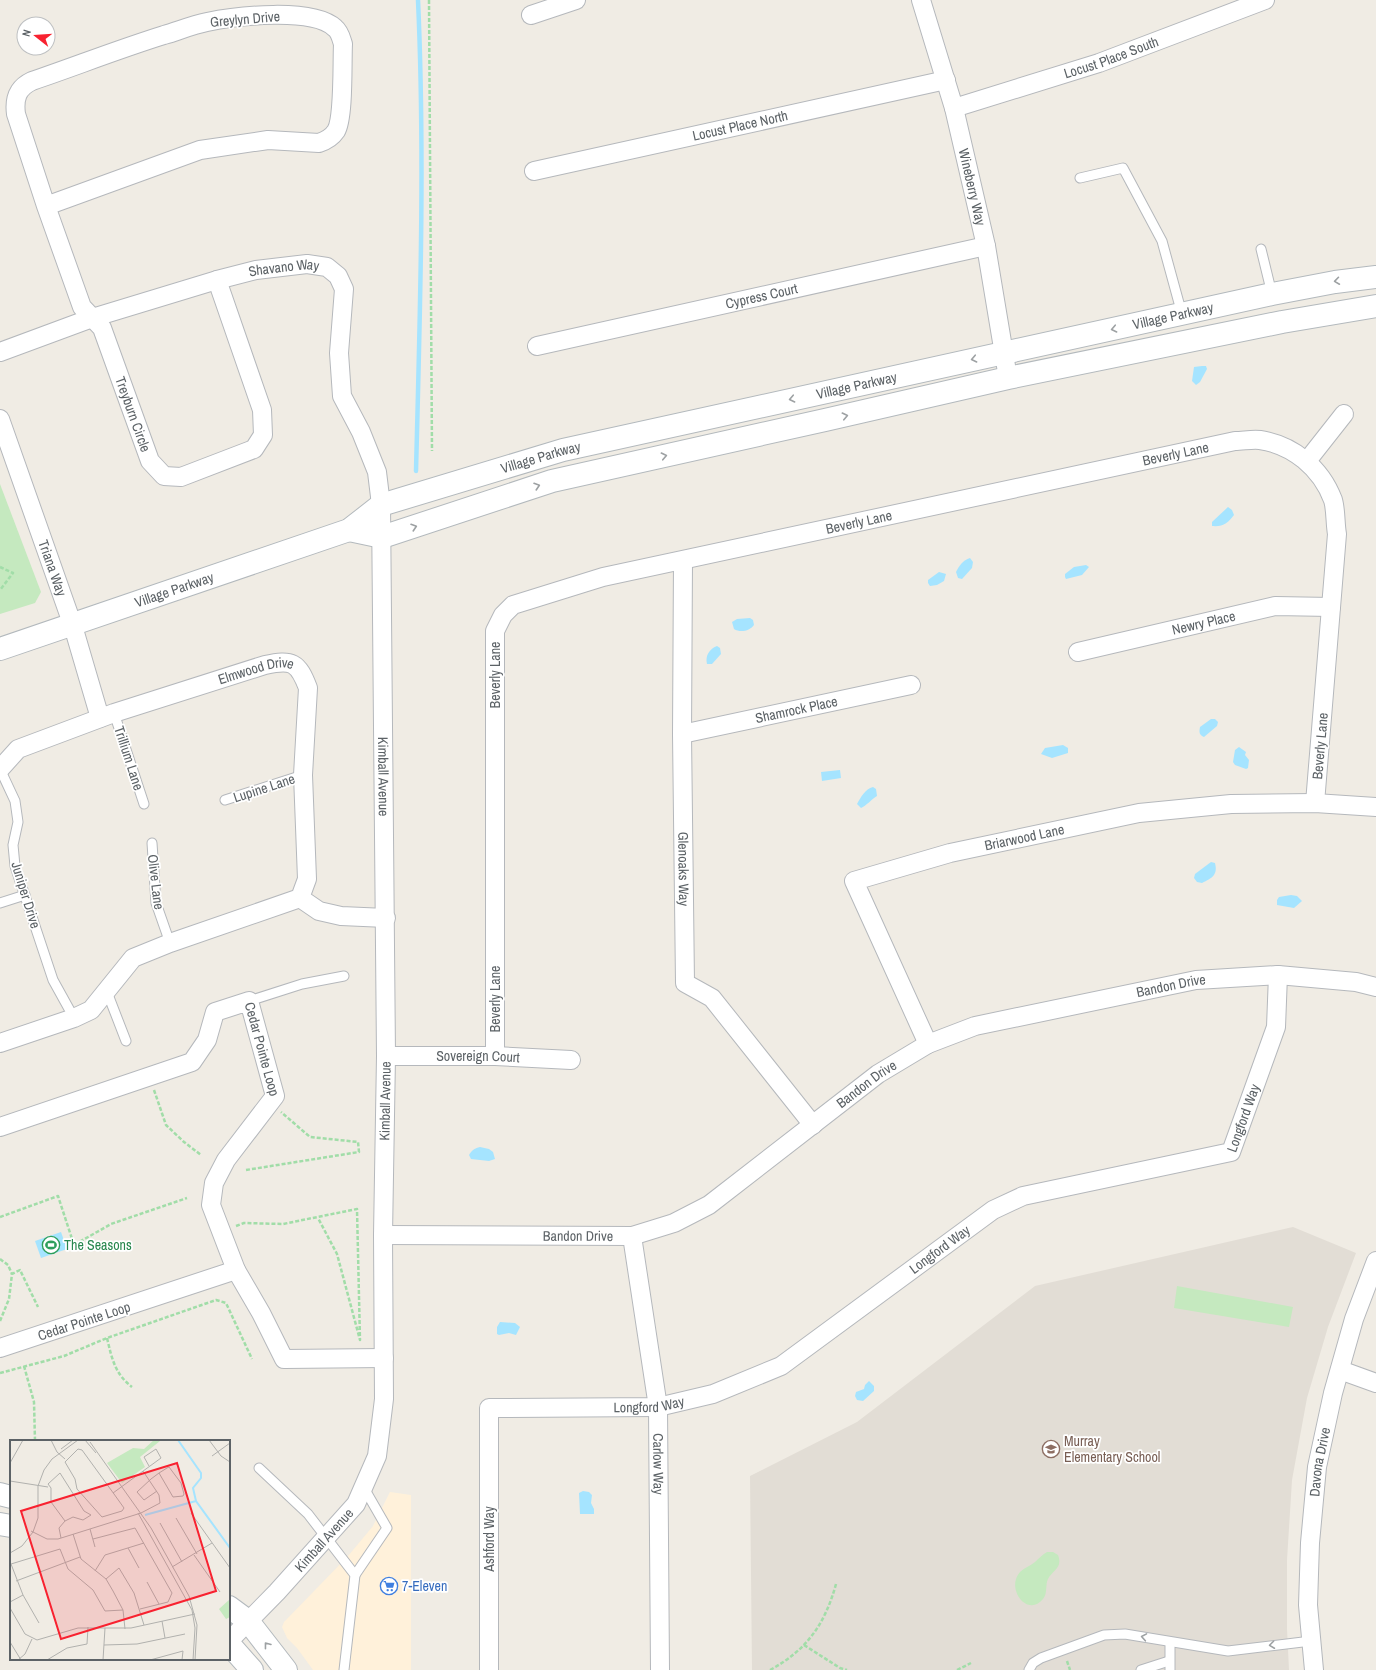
<svg xmlns="http://www.w3.org/2000/svg" width="1376" height="1670" font-family="'Archivo Narrow',sans-serif">
  <rect width="100%" height="100%" fill="#f0ece4"/>
  <polygon fill="#fff1da" points="390,1492 411,1495 411,1670 313,1670 297,1648 287,1638 282,1627 284,1622 348,1556 373,1526"/>
  <polygon fill="#e2ddd5" points="1293,1227 1356,1253 1328,1327 1307,1398 1292,1480 1287,1560 1287,1629 1289,1670 752,1670 750,1476 857,1422 1035,1286"/>
  <g fill="#c5e9bf">
    <polygon points="0,484 41,592 35,603 0,614"/>
    <polygon points="1177,1286 1293,1307 1289,1327 1174,1308"/>
    <path d="M1047 1552H1053L1058 1555C1063 1568 1053 1570 1048 1579 1045 1585 1048 1593 1043 1599 1028 1618 1005 1589 1020 1572 1024 1568 1030 1566 1035 1562 1039 1558 1042 1555 1047 1552Z"/>
  </g>
  <g fill="#a5e4ff">
    <polygon points="1202,366 1206,366 1207,369 1200,382 1196,385 1192,381 1194,367"/>
    <path d="M1228 507 1232 510 1234 515C1228 523 1223 527 1212 526V522Z"/>
    <path d="M970 558 973 562 972 568 962 579 958 578 956 572C959 566 963 560 970 558Z"/>
    <polygon points="1086,565 1089,567 1082,575 1066,579 1065,577 1065,574 1074,567"/>
    <polygon points="939,572 946,574 944,581 937,585 930,586 928,583 928,580"/>
    <path d="M750 618 753 620 754 625C750 631 740 633 734 629L732 622 737 619Z"/>
    <path d="M717 646 720 648 721 654 712 664H707C705 656 709 649 717 646Z"/>
    <path d="M1211 719H1215L1218 722 1217 726 1204 737C1199 735 1199 732 1200 727Z"/>
    <polygon points="1063,745 1068,748 1068,753 1052,758 1041,754 1045,748"/>
    <polygon points="1239,747 1246,752 1245,755 1249,760 1248,768 1246,769 1235,765 1233,762 1235,750"/>
    <polygon points="840,770 841,778 822,781 821,772"/>
    <path d="M873 787 876 789 877 796C872 799 866 806 861 808L857 804C861 797 865 789 873 787Z"/>
    <path d="M1211 862 1215 863C1218 875 1212 878 1202 883L1197 882 1194 878 1195 874Z"/>
    <polygon points="1291,895 1297,896 1302,901 1294,908 1277,905 1277,900 1279,897"/>
    <path d="M480 1147 489 1149 493 1152 495 1159 489 1161 471 1159 469 1155C472 1150 475 1148 480 1147Z"/>
    <polygon points="61,1232 67,1249 41,1258 35,1241"/>
    <polygon points="500,1322 515,1323 520,1327 516,1335 509,1333 499,1335 497,1334 497,1327"/>
    <polygon points="869,1381 874,1386 874,1391 863,1401 857,1400 855,1396 856,1392 864,1389 865,1385"/>
    <polygon points="583,1491 589,1492 592,1495 591,1503 594,1509 594,1514 580,1514 579,1493"/>
  </g>
  <g fill="none" stroke-linecap="round" stroke-linejoin="round">
    <path stroke="#a5e4ff" stroke-width="4.5" d="M416 471C420 314 425 157 418 0"/>
    <defs>
      <g id="lane">
        <polyline points="1080,178 1123,168 1162,241 1182,314"/>
        <polyline points="1261,249 1272,294"/>
        <polyline points="114,713 144,804"/>
        <polyline points="0,769 15,801 18,822 13,845 15,866 53,980 74,1018"/>
        <polyline points="225,800 303,775"/>
        <polyline points="152,843 156,903 170,943"/>
        <polyline points="0,903 25,895"/>
        <polyline points="107,992 126,1041"/>
        <polyline points="249,1001 302,984 344,976"/>
        <polyline points="259,1468 308,1514 355,1575 344,1670"/>
        <polyline points="355,1575 387,1528 364,1488"/>
        <polyline points="1170,1642 1170,1670"/>
        <polyline points="1029,1670 1033,1663 1041,1658 1104,1635 1125,1634 1228,1651 1311,1641"/>
        <polyline points="1141,1670 1169,1661"/>
      </g>
      <g id="street">
        <path id="s1" d="M921 0 954 108 986 246 1008 378"/>
        <polyline points="531,15 576,0"/>
        <path id="s2" d="M954 108 1099 63 1265 0"/>
        <path id="s3" d="M534 171 946 80"/>
        <path id="s4" d="M46 206 200 150 268 140 319 143C325 141 332 137 336 131 344 118 342 62 343 44 341 38 340 32 335 28 312 7 236 16 207 22 192 25 178 31 164 35 119 49 76 66 32 81 17 88 14 99 16 114L46 206 82 307 102 328 150 461 164 476 181 477 254 449 263 435 262 410 217 280"/>
        <path id="s5" d="M537 346 986 246"/>
        <path id="s6" d="M0 352 92 318 217 280 256 270 307 264 327 267 338 276 344 289 339 353 342 396 361 432 377 472 381 505 386 1056 383 1235 384 1399 377 1456 356 1504 277 1592 229 1641"/>
        <path id="s7" d="M0 419 73 626 100 718"/>
        <polyline points="1307,461 1344,414"/>
        <path id="s8" d="M683 561 682 734 685 983 712 998 813 1125"/>
        <path id="s9" d="M1078 652 1275 606 1331 607"/>
        <path id="s10" d="M682 734 911 685"/>
        <path id="s11" d="M0 769 18 749 114 713 265 665C292 659 298 662 308 688L303 775 307 879 300 898 170 943 133 958 91 1010 74 1018 0 1043"/>
        <polyline points="300,898 319,911 341,916 386,918"/>
        <path id="s12" d="M928 1044 854 881 950 853 1139 813 1231 804 1315 803 1376 807"/>
        <path id="s13" d="M386 1056H495L571 1060"/>
        <path id="s14" d="M495 1056V631L503 615 513 605 603 577 1235 441C1243 441 1252 439 1260 440 1293 445 1321 468 1333 500 1336 510 1335 523 1337 534L1315 803"/>
        <path id="s15" d="M0 1127 192 1062 207 1040 215 1012 249 1001 275 1096 226 1160 214 1183 211 1205 236 1270 0 1348"/>
        <path id="s16" d="M383 1235 632 1236 674 1223 709 1205 878 1074 928 1044 975 1026 1196 980 1278 975 1356 982 1376 987"/>
        <path id="s17" d="M632 1236 658 1407 660 1670"/>
        <polyline points="236,1270 261,1313 284,1359 384,1358"/>
        <polyline points="1340,1370 1376,1383"/>
        <path id="s18" d="M489 1670V1408L658 1407 713 1394 781 1366 993 1210 1023 1196 1231 1152 1276 1027 1278 975"/>
        <path id="s19" d="M1314 1670 1308 1605 1310 1543 1317 1467 1333 1393 1354 1319 1376 1261"/>
      </g>
      <g id="secondary">
        <polyline points="349,530 382,537 552,481 825,420 1008,378 1282,322 1376,306"/>
        <path id="s20" d="M0 649 349 530 381 505 563 450 1272 294 1335 282 1376 277"/>
        <polyline points="0,1494 11,1497"/>
        <polyline points="0,1524 11,1526"/>
        <polyline points="229,1607 248,1621 286,1670"/>
        <polyline points="229,1644 252,1670"/>
      </g>
    </defs>
    <use href="#lane" stroke="#b5b8bc" stroke-width="11"/>
    <use href="#street" stroke="#b5b8bc" stroke-width="20"/>
    <use href="#secondary" stroke="#b3b9bd" stroke-width="24"/>
    <g stroke="#a1dda8" stroke-width="2.5" stroke-dasharray="4 2" stroke-linecap="butt">
      <polyline points="429,0 432,451"/>
      <polyline points="0,567 13,573 0,590"/>
      <polyline points="154,1090 166,1125 184,1142 201,1155"/>
      <polyline points="246,1170 359,1152 358,1142 310,1137 281,1112"/>
      <polyline points="0,1217 58,1196 74,1245 111,1224 187,1198"/>
      <polyline points="236,1226 244,1223 283,1224 357,1209 360,1340 337,1254 318,1218"/>
      <polyline points="0,1259 8,1265 12,1274"/>
      <polyline points="0,1321 9,1299 12,1274 20,1270 38,1307"/>
      <path d="M107 1338C112 1359 115 1374 132 1387"/>
      <polyline points="24,1366 34,1402 35,1441"/>
      <polyline points="0,1373 64,1356 107,1338 216,1300 226,1303 252,1359"/>
      <polyline points="804,1645 840,1668 847,1670"/>
      <polyline points="1067,1661 1070,1670"/>
      <path d="M770 1670C807 1650 825 1624 836 1584"/>
      <polyline points="957,1670 971,1663"/>
    </g>
    <use href="#lane" stroke="#fff" stroke-width="9"/>
    <use href="#street" stroke="#fff" stroke-width="18"/>
    <use href="#secondary" stroke="#fff" stroke-width="22"/>
  </g>
  <defs><path id="oneway-chevron" d="M-2-3.5L2.5 0L-2 3.5" fill="none" stroke-width="1.6" stroke-linecap="round" stroke-linejoin="round"/></defs>
  <g stroke="#9da1a3">
    <use href="#oneway-chevron" transform="translate(1337 281) rotate(172)"/>
    <use href="#oneway-chevron" transform="translate(1114 329) rotate(168)"/>
    <use href="#oneway-chevron" transform="translate(974 359) rotate(168)"/>
    <use href="#oneway-chevron" transform="translate(792 399) rotate(168)"/>
    <use href="#oneway-chevron" transform="translate(845 416) rotate(-13)"/>
    <use href="#oneway-chevron" transform="translate(664 456) rotate(-12)"/>
    <use href="#oneway-chevron" transform="translate(537 486) rotate(-18)"/>
    <use href="#oneway-chevron" transform="translate(414 527) rotate(-18)"/>
    <use href="#oneway-chevron" transform="translate(1144 1637) rotate(-170)"/>
    <use href="#oneway-chevron" transform="translate(267 1645) rotate(-128)"/>
    <use href="#oneway-chevron" transform="translate(1272 1645) rotate(173)"/>
  </g>
  <defs>
    <symbol id="stadium-ring" viewBox="-11 -11 22 22"><circle r="9.5" fill="#fff" stroke="#2e9e5b" stroke-width="1.5"/><path d="M0-5a6.5 5 0 1 0 0 10a6.5 5 0 1 0 0-10ZM-3.5-1.8h7v3.6h-7Z" fill="#2e9e5b"/></symbol>
    <symbol id="school-ring" viewBox="-11 -11 22 22"><circle r="9.5" fill="#fff" stroke="#8d6e63" stroke-width="1.5"/><path d="M0-5L7-2L0 1L-7-2ZM-4 1L0 2.5L4 1V4Q0 6-4 4Z" fill="#8d6e63"/></symbol>
    <symbol id="supermarket-ring" viewBox="-11 -11 22 22"><circle r="9.5" fill="#fff" stroke="#3f7fe0" stroke-width="1.5"/><path d="M-6-5.5h2.5l.6 2H6L4.5 2H-2.5L-4.4-4H-6ZM-1.5 3.2a1.3 1.3 0 1 0 .1 0ZM3 3.2a1.3 1.3 0 1 0 .1 0Z" fill="#3f7fe0"/></symbol>
  </defs>
  <g fill-rule="evenodd">
    <use href="#stadium-ring" x="41" y="1235" width="20" height="20"/>
    <use href="#school-ring" x="1041" y="1439" width="20" height="20"/>
    <use href="#supermarket-ring" x="379" y="1576" width="20" height="20"/>
  </g>
  <g text-anchor="middle" dominant-baseline="central" stroke-width="3.5" stroke-linejoin="round" paint-order="stroke">
    <g font-size="14" fill="#5c6266" stroke="#fff">
      <text transform="translate(245 19) rotate(-5)">Greylyn Drive</text>
      <text stroke="none"><textPath href="#s2" startOffset="165">Locust Place South</textPath></text>
      <text stroke="none"><textPath href="#s3" startOffset="211">Locust Place North</textPath></text>
      <text stroke="none"><textPath href="#s1" startOffset="194">Wineberry Way</textPath></text>
      <text stroke="none"><textPath href="#s6" startOffset="297">Shavano Way</textPath></text>
      <text stroke="none"><textPath href="#s5" startOffset="230">Cypress Court</textPath></text>
      <text stroke="none"><textPath href="#s20" startOffset="1224">Village Parkway</textPath></text>
      <text stroke="none"><textPath href="#s20" startOffset="900">Village Parkway</textPath></text>
      <text stroke="none"><textPath href="#s4" startOffset="1091">Treyburn Circle</textPath></text>
      <text stroke="none"><textPath href="#s14" startOffset="1137">Beverly Lane</textPath></text>
      <text stroke="none"><textPath href="#s20" startOffset="576">Village Parkway</textPath></text>
      <text stroke="none"><textPath href="#s14" startOffset="813">Beverly Lane</textPath></text>
      <text stroke="none"><textPath href="#s7" startOffset="158">Triana Way</textPath></text>
      <text stroke="none"><textPath href="#s20" startOffset="184">Village Parkway</textPath></text>
      <text stroke="none"><textPath href="#s9" startOffset="129">Newry Place</textPath></text>
      <text transform="translate(495 675) rotate(-90)">Beverly Lane</text>
      <text stroke="none"><textPath href="#s11" startOffset="278">Elmwood Drive</textPath></text>
      <text stroke="none"><textPath href="#s10" startOffset="117">Shamrock Place</textPath></text>
      <text transform="translate(1320 746) rotate(-85)">Beverly Lane</text>
      <text transform="translate(129 758) rotate(72)">Trillium Lane</text>
      <text stroke="none"><textPath href="#s6" startOffset="865">Kimball Avenue</textPath></text>
      <text transform="translate(264 788) rotate(-18)">Lupine Lane</text>
      <text stroke="none"><textPath href="#s12" startOffset="355">Briarwood Lane</textPath></text>
      <text stroke="none"><textPath href="#s8" startOffset="308">Glenoaks Way</textPath></text>
      <text transform="translate(156 882) rotate(83)">Olive Lane</text>
      <text transform="translate(26 895) rotate(73)">Juniper Drive</text>
      <text stroke="none"><textPath href="#s16" startOffset="855">Bandon Drive</textPath></text>
      <text transform="translate(495 999) rotate(-90)">Beverly Lane</text>
      <text stroke="none"><textPath href="#s15" startOffset="344">Cedar Pointe Loop</textPath></text>
      <text stroke="none"><textPath href="#s13" startOffset="92">Sovereign Court</textPath></text>
      <text stroke="none"><textPath href="#s16" startOffset="531">Bandon Drive</textPath></text>
      <text transform="translate(385 1101) rotate(-89)">Kimball Avenue</text>
      <text stroke="none"><textPath href="#s18" startOffset="1106">Longford Way</textPath></text>
      <text stroke="none"><textPath href="#s16" startOffset="195">Bandon Drive</textPath></text>
      <text stroke="none"><textPath href="#s18" startOffset="758">Longford Way</textPath></text>
      <text transform="translate(84 1321) rotate(-18)">Cedar Pointe Loop</text>
      <text stroke="none"><textPath href="#s18" startOffset="422">Longford Way</textPath></text>
      <text stroke="none"><textPath href="#s19" startOffset="209">Davona Drive</textPath></text>
      <text stroke="none"><textPath href="#s17" startOffset="230">Carlow Way</textPath></text>
      <text transform="translate(489 1539) rotate(-90)">Ashford Way</text>
      <text transform="translate(324 1540) rotate(-48)">Kimball Avenue</text>
    </g>
    <g font-size="14" fill="#27864d" stroke="#fff" text-anchor="start">
      <text x="64" y="1245">The Seasons</text>
    </g>
    <g font-size="14" fill="#785e54" stroke="#fff" text-anchor="start">
      <text x="1064" y="1441">Murray<tspan x="1064" dy="16">Elementary School</tspan></text>
    </g>
    <g font-size="14" fill="#366cbe" stroke="#fff" text-anchor="start">
      <text x="402" y="1586">7-Eleven</text>
    </g>
  </g>
  <g transform="translate(10 1440)">
    <rect width="220" height="220" fill="#f0ece4"/>
    <path d="M144 0 150 1 130 17 135 27 112 43 97 23 123 8 134 9ZM219 160 220 177 216 179 209 169Z" fill="#c5e9bf"/>
    <path fill="none" stroke="#a5e4ff" stroke-width="2" d="M168 0 191 33V38L183 48 186 61 220 108M135 75 186 61"/>
    <path fill="none" stroke="#b1b1ae" stroke-width="1" d="M41 0 47 12 55 19M75 0 86 13M199 0 211 16 220 22M80 2 141 88 179 156 187 185 185 220M51 9 63 0M68 9 72 10 104 54 114 68 112 71 92 77 67 49 65 39 55 22ZM202 16 220 3M0 23 13 0M50 33 74 71 81 75 73 80 63 77 55 81 41 62V48L38 44ZM0 41 38 47M220 47V28M147 51 134 60 127 52 141 39 149 33 157 28 159 27 171 43 174 54 173 56 163 57 149 33M103 53 151 18 146 9 134 17 139 26M128 73 182 170 185 188 183 220M181 73 220 128M166 78 187 114M150 83 172 122M80 89 85 107M21 91 37 99H48L131 73 150 63 149 55 133 31M63 94 71 119 96 139 103 151 113 170 115 189M51 98 49 88 55 81M83 99 125 88 162 153 158 162 130 169M118 108 129 128M0 113 12 106 23 92 28 78V46L34 30 42 19 68 0M184 115 210 152M162 127 202 103M85 131 95 115 134 103M96 139 109 128 124 153 134 185M6 141 70 117M137 142 149 164M0 162 13 155M0 168 15 194 27 200 68 188H121L185 174M152 181 155 198M29 183 13 155 1 124 50 109 58 129 83 150 95 171 113 170M0 202 11 220M94 205 127 204 175 194M8 220 15 214 22 199M37 220 57 208 77 204 78 187M93 220 95 188M140 220 173 211 172 220"/>
    <path fill="#f82230" fill-opacity="0.15" stroke="#f82230" stroke-width="2" d="M167 23 206 151 51 199 11 71Z"/>
    <rect width="220" height="220" fill="none" stroke="#5c6266" stroke-width="2"/>
  </g>
  <g transform="translate(36 36) rotate(287)"><circle r="19" fill="#ffffff" stroke="#bec0c2"/>
  <path d="M0-3L7 15L0 10L-7 15Z" fill="#f82230"/>
  <text y="-6" font-size="11" font-weight="bold" text-anchor="middle" fill="#5c6266">N</text>
  </g>
</svg>
